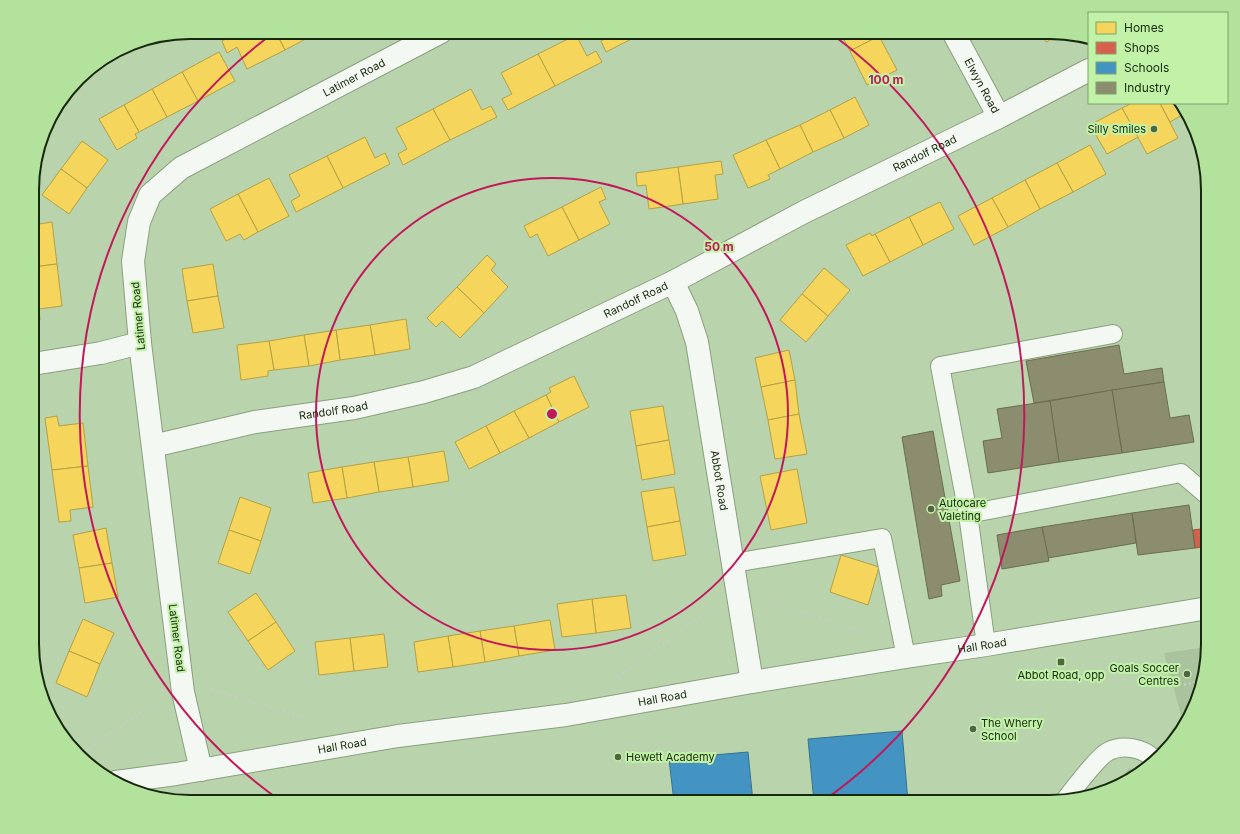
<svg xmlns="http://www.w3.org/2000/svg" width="1240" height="834" font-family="Inter,sans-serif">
  <rect width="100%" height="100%" fill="#b9d3ac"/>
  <g fill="#aac39e">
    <polygon points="1208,647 1208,654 1200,694 1184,726 1164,653"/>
    <polygon points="1129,768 1136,774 1129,781 1117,785"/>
  </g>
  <g fill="#f6d55c" stroke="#b3a144">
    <polygon points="240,32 276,32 285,50 247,69 237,47 227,53 222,41"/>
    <polygon points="276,32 319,32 285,50"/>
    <polygon points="608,32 645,32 606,52 601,41 610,36"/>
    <polygon points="840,32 877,32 879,36 850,51"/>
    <polygon points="1041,32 1050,32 1061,34 1046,42"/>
    <polygon points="576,35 587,56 596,51 602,62 555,86 538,54"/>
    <polygon points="879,36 897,70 867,85 850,51"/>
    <polygon points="219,52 235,81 198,101 182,72"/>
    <polygon points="538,54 555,86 508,110 502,99 512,94 501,73"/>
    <polygon points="182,72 198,101 167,117 152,89"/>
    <polygon points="152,89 167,117 139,132 124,105"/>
    <polygon points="471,89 482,110 491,106 497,117 450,140 433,109"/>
    <polygon points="855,97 869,125 844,138 830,110"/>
    <polygon points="1132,103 1160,103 1178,138 1147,154 1122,108"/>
    <polygon points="1160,103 1179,103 1187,112 1170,122"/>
    <polygon points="124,105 139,132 135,134 137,138 117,150 99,119"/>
    <polygon points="1122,108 1138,137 1107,154 1090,125"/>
    <polygon points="433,109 450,140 403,165 398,154 407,149 396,128"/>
    <polygon points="830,110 844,138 813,152 800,125"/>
    <polygon points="800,125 813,152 780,169 766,140"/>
    <polygon points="365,137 375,158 385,153 390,164 343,188 327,156"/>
    <polygon points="766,140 780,169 768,175 770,179 748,188 733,155"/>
    <polygon points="82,141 108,160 87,188 61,169"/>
    <polygon points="1090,145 1106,174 1073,192 1057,163"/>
    <polygon points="327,156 343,188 296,212 291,201 300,196 289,175"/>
    <polygon points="721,161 723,174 715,175 718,199 683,204 678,167"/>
    <polygon points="1057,163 1073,192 1040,209 1025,180"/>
    <polygon points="678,167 683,204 649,209 646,185 637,186 636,173"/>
    <polygon points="61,169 87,188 69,214 42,195"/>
    <polygon points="269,178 289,216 258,232 238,194"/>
    <polygon points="1025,180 1040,209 1008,227 992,198"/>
    <polygon points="601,187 606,199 599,202 610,224 579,240 562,207"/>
    <polygon points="238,194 258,232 244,240 240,234 226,241 210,209"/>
    <polygon points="992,198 1008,227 974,245 958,216"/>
    <polygon points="940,202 954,229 923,245 909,217"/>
    <polygon points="562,207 579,240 548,256 537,234 530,238 524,226"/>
    <polygon points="909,217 923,245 890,262 875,234"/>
    <polygon points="52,222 57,264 33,267 33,225"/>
    <polygon points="870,233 872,236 875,234 890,262 863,276 846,245"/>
    <polygon points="487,255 496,264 491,270 508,287 484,313 457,287"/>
    <polygon points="57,264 62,306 39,309 40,320 33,320 33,267"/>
    <polygon points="213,264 218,296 187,301 182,269"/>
    <polygon points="824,268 850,290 828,316 802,294"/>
    <polygon points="457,287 484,313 460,338 442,321 436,327 427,318"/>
    <polygon points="802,294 828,316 806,342 780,320"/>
    <polygon points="218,296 224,328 193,333 187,301"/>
    <polygon points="406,319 410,349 375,355 370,325"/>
    <polygon points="370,325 375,355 340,360 336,330"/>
    <polygon points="336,330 340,360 309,366 304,335"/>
    <polygon points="304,335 309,366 274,370 269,341"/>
    <polygon points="269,341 274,370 268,371 268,376 241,380 237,345"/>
    <polygon points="789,350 795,380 761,387 755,358"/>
    <polygon points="574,376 589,407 559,422 546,395 551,392 549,388"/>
    <polygon points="795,380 799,414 768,420 761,387"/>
    <polygon points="546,395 559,422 529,438 514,411"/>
    <polygon points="663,406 669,440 636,446 630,411"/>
    <polygon points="514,411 529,438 500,453 486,426"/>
    <polygon points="799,414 807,454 775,459 768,420"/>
    <polygon points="57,416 59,426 83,423 88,466 52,470 45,418"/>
    <polygon points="486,426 500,453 469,469 455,442"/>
    <polygon points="669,440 675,474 642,480 636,446"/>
    <polygon points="444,451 449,481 413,487 408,457"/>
    <polygon points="408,457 413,487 379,492 374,462"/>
    <polygon points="374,462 379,492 347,498 342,467"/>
    <polygon points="88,466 93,507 70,510 71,521 59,522 52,470"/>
    <polygon points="342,467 347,498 313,503 308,473"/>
    <polygon points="797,469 807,523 771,530 760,476"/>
    <polygon points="674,487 680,521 647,527 641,492"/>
    <polygon points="240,497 271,508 261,541 229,530"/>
    <polygon points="680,521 686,555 653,561 647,527"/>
    <polygon points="106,528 112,563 79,568 73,535"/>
    <polygon points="229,530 261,541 250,574 218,563"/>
    <polygon points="841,555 879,567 868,605 830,592"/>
    <polygon points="112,563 118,597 85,603 79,568"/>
    <polygon points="256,593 276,622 248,641 228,612"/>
    <polygon points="626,595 631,628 596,633 592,599"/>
    <polygon points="592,599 596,633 562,637 557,604"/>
    <polygon points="83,619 114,633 100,664 69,651"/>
    <polygon points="550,620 555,650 519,656 514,626"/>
    <polygon points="276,622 295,651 268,670 248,641"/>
    <polygon points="514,626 519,656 485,662 480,631"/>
    <polygon points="480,631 485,662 453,667 448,636"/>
    <polygon points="384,634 388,667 354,671 350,638"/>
    <polygon points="448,636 453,667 418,672 414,642"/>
    <polygon points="350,638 354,671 319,675 315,642"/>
    <polygon points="69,651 100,664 87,697 56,683"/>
  </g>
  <polygon fill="#d6604d" stroke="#9d503a" points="1208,528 1208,546 1195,548 1193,530"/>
  <g fill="#4393c3" stroke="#36738c">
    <polygon points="902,731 908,802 814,802 808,739"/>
    <polygon points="748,752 753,802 674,802 669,759"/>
  </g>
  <g fill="#8c8c6e" stroke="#696e51">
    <polygon points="1119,345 1124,374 1162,368 1164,382 1034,403 1026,361"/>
    <polygon points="1164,382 1170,418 1189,415 1194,442 1122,453 1112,390"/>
    <polygon points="1112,390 1122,453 1059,462 1050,401"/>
    <polygon points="1050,401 1059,462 988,473 983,441 1002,438 997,409"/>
    <polygon points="933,431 960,581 941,585 942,596 929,599 902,437"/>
    <polygon points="1189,505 1195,548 1138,555 1132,513"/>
    <polygon points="1132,513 1136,543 1048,558 1042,527"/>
    <polygon points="1042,527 1049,561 1002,569 997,535"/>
  </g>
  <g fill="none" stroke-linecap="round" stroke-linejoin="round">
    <defs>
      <g id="service">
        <polyline points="1113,334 940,366 968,514 1181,473 1208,496"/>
        <polyline points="968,514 986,645"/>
        <polyline points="734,563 882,538 906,657"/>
        <path d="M1065 800C1074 789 1098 756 1109 751 1123 744 1142 748 1153 758"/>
      </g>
      <g id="minor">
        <path id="s1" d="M953 32 999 117"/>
        <path id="s2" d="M673 282 687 311 697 342 752 682"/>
        <polyline points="33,364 101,353 140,343"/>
        <path id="s3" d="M153 446 255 422 354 408 424 392 474 377 673 282 804 212 999 117 1089 70"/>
        <path id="s4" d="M201 770 183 692 140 343 133 261 139 222 150 195 181 168 441 32"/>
      </g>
      <g id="tertiary">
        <path id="s5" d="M116 782 176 774 398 736 566 715 752 682 906 657 986 645 1208 608"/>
      </g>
    </defs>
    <use href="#service" stroke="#8a9f7f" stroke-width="20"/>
    <use href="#minor" stroke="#8a9f7f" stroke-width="24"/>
    <use href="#tertiary" stroke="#8a9f7f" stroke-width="24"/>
    <g stroke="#c6cec1" stroke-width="2.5" stroke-dasharray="2 3" stroke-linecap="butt">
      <polyline points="767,600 868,634"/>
      <polyline points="618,677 712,608"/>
      <polyline points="1184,685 1203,680"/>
      <polyline points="211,689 315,721"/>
      <polyline points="82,754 156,701"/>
    </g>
    <use href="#service" stroke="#f4f8f3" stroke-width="18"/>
    <use href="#minor" stroke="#f4f8f3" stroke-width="22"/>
    <use href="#tertiary" stroke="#f4f8f3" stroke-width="22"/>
  </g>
  <g fill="none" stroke="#c2185b" stroke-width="2">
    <circle cx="552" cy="414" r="236"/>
    <path d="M281 801A472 472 0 0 1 275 32M829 32A472 472 0 0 1 823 801"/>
  </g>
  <g fill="#506444" stroke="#c1f2a8" stroke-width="1.5">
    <circle cx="1154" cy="129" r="4"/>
    <circle cx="931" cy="509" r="4"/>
    <rect x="1057" y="658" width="8" height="8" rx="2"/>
    <circle cx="1187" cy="674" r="4"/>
    <circle cx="973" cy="729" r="4"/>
    <circle cx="618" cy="757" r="4"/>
  </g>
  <g text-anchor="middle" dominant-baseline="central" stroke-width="4" stroke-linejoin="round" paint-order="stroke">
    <g font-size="11" fill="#17290c" stroke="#c1f2a8">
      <text stroke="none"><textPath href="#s4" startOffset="819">Latimer Road</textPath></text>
      <text stroke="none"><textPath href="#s1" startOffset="61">Elwyn Road</textPath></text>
      <text stroke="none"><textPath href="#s3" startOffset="832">Randolf Road</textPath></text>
      <text stroke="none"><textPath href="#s3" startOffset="508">Randolf Road</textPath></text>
      <text transform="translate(138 316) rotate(-95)">Latimer Road</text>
      <text stroke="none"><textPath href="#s3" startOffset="184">Randolf Road</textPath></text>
      <text stroke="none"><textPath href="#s2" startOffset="205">Abbot Road</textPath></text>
      <text transform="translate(177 638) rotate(83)">Latimer Road</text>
      <text stroke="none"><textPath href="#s5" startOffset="877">Hall Road</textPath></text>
      <text stroke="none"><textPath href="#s5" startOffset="553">Hall Road</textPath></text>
      <text stroke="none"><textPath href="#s5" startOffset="229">Hall Road</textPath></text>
    </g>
    <g font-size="11" fill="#17290c" stroke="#c1f2a8" text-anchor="start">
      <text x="1146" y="129" text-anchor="end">Silly Smiles</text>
      <text x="939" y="503">Autocare<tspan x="939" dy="13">Valeting</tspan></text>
      <text x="1179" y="668" text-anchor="end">Goals Soccer<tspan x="1179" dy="13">Centres</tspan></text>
      <text x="1061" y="675" text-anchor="middle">Abbot Road, opp</text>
      <text x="981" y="723">The Wherry<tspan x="981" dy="13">School</tspan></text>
      <text x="626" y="757">Hewett Academy</text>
    </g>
  </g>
  <path d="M0 0H1240V834H0ZM190 39H1050A151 151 0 0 1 1201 190V644A151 151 0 0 1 1050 795H190A151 151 0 0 1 39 644V190A151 151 0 0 1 190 39Z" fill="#b3e29c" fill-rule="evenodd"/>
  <path fill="none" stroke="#17290c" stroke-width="2" d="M190 39H1050A151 151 0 0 1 1201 190V644A151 151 0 0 1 1050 795H190A151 151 0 0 1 39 644V190A151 151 0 0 1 190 39Z"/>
  <circle cx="552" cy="414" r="6" fill="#c2185b" stroke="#c1f2a8" stroke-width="2"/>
  <g font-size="12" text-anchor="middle" font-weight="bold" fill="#c2185b" stroke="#c1f2a8" stroke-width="4" stroke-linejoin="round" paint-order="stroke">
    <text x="886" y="84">100 m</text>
    <text x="719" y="251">50 m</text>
  </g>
  <rect x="1088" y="12" width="140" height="92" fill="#c1f2a8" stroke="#7da26a"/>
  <rect x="1096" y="22" width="20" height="12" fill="#f6d55c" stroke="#7da26a"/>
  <text x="1124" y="32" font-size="12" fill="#17290c">Homes</text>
  <rect x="1096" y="42" width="20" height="12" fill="#d6604d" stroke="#7da26a"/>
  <text x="1124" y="52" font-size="12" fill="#17290c">Shops</text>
  <rect x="1096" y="62" width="20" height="12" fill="#4393c3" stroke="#7da26a"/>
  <text x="1124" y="72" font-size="12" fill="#17290c">Schools</text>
  <rect x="1096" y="82" width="20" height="12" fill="#8c8c6e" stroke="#7da26a"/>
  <text x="1124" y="92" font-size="12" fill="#17290c">Industry</text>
</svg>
